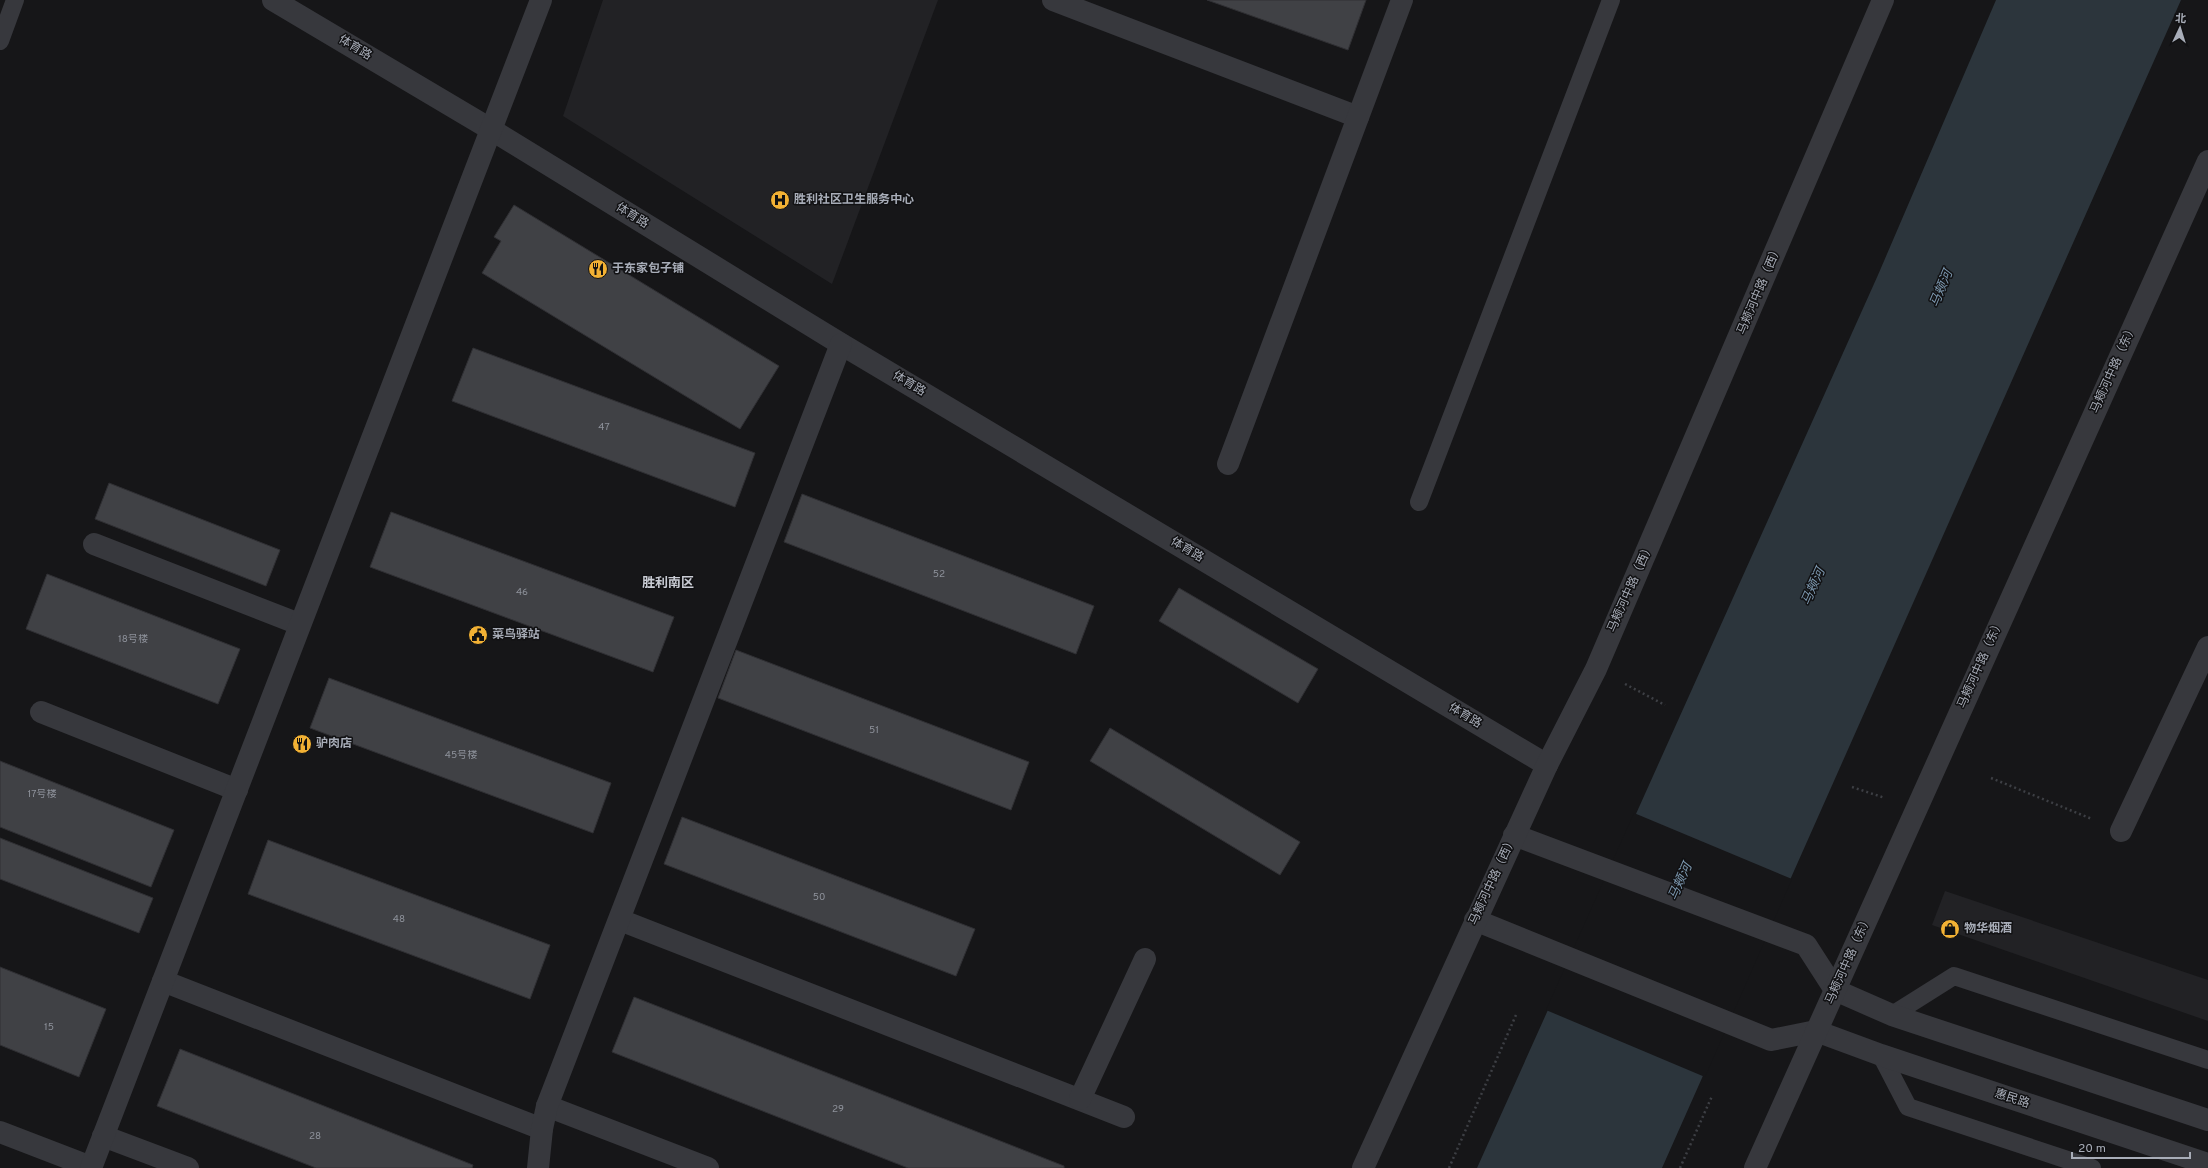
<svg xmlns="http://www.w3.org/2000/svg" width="2208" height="1168" font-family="Overpass,'Noto Sans SC',sans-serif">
  <rect width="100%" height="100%" fill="#161618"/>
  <g fill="#222225">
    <polygon points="603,0 938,0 832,284 563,116"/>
    <polygon points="1945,891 2208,980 2208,1021 1932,925"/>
  </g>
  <polygon fill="#2c353c" points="1996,0 2181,0 1662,1168 1477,1168 1878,275"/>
  <polygon fill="#161618" points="1634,813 1792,879 1705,1077 1546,1010"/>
  <g fill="#404145" stroke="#303034">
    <polygon points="1207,0 1366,0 1348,50"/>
    <polygon points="514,205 779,366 740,429 482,273 501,241 494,237"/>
    <polygon points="473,348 755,453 735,507 452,401"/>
    <polygon points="109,483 280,550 266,586 95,519"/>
    <polygon points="802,494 1094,606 1076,654 784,542"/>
    <polygon points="391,512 674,617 653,672 370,567"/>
    <polygon points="47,574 240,649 218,704 26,629"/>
    <polygon points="1179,588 1318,669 1298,703 1159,621"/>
    <polygon points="736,650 1029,762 1011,810 718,698"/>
    <polygon points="329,678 611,783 593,833 310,728"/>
    <polygon points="1110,728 1300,842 1280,875 1090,761"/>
    <polygon points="0,761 174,830 151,887 0,827"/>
    <polygon points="682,817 975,929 956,976 664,864"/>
    <polygon points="0,838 153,898 139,933 0,879"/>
    <polygon points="268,840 550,945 530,999 248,894"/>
    <polygon points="0,967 106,1009 79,1077 0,1045"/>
    <polygon points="634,997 1064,1166 1064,1168 908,1168 612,1052"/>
    <polygon points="180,1049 473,1165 472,1168 316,1168 157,1106"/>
  </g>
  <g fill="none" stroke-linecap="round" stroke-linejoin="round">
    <g stroke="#3d3f44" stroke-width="2.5" stroke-dasharray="2 3" stroke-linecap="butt">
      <polyline points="1625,684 1665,705"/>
      <polyline points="1991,778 2092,819"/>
      <polyline points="1852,787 1885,798"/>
      <polyline points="1449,1168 1516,1015"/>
      <polyline points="1680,1168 1712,1096"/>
    </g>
    <g stroke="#37383d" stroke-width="18">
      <polyline points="0,41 15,0"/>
      <polyline points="1419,502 1611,0"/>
      <polyline points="1892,1015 1954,976 2208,1060"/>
      <polyline points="1881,1055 1908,1107 2092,1168"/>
    </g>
    <g stroke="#37383d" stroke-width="22">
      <polyline points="273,0 492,130 841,344 1547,765"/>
      <polyline points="1053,0 1358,117"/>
      <polyline points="1228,464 1402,0"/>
      <polyline points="94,544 299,624"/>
      <polyline points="41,712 237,790"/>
      <polyline points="2121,831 2208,647"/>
      <polyline points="620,920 1124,1117"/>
      <polyline points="163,981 542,1129"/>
      <polyline points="1080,1099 1145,959"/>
      <polyline points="547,1106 708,1168"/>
      <polyline points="0,1132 91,1167"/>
      <polyline points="103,1136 188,1168"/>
      <polyline points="91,1168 541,0"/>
      <polyline points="538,1168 542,1129 547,1106 841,344"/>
    </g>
    <g stroke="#37383d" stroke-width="22">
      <polyline points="1514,835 1806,945 1835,990"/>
      <polyline points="1475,920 1771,1040 1816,1031"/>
      <polyline points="1835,990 1892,1015 2208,1120"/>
      <polyline points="1816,1031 1881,1055 2208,1164"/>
      <polyline points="1363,1168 1547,765 1596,669 1883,0"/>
      <polyline points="1755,1168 2208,161"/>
    </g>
  </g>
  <defs>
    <symbol id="hospital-disc" viewBox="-11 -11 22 22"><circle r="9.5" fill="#f2b134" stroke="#111113"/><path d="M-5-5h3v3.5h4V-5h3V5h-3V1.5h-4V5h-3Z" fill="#111"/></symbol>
    <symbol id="restaurant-disc" viewBox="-11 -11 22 22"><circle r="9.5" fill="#f2b134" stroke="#111113"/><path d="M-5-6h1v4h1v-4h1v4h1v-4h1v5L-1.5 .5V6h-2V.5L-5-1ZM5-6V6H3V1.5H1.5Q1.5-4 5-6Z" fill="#111"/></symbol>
    <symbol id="civic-disc" viewBox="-11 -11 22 22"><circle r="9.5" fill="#f2b134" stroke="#111113"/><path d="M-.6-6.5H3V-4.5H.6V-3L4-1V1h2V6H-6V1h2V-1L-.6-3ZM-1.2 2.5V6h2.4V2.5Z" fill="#111"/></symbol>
    <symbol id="shop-disc" viewBox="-11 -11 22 22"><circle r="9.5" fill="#f2b134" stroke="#111113"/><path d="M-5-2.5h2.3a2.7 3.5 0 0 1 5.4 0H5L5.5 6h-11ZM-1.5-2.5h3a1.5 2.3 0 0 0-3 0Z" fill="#111"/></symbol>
  </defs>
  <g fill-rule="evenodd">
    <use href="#hospital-disc" x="769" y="189" width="22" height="22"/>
    <use href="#restaurant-disc" x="587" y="258" width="22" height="22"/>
    <use href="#civic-disc" x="467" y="624" width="22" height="22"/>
    <use href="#restaurant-disc" x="291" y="733" width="22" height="22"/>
    <use href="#shop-disc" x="1939" y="918" width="22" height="22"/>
  </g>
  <g text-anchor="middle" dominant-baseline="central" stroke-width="3" stroke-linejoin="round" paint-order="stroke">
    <g font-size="10" fill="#8e929b">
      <text x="604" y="427">47</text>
      <text x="939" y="574">52</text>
      <text x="522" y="592">46</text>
      <text x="133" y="639">18号楼</text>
      <text x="874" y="730">51</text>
      <text x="461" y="755">45号楼</text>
      <text x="42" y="794">17号楼</text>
      <text x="819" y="897">50</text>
      <text x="399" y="919">48</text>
      <text x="49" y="1027">15</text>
      <text x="838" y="1109">29</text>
      <text x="315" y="1136">28</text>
    </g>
    <g font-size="12" fill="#a8adb8" stroke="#111113">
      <text transform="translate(355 48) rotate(31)">体育路</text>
      <text transform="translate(632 216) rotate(32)">体育路</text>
      <text transform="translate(1760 290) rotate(-67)">马颊河中路（西）</text>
      <text transform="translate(2114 369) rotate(-66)">马颊河中路（东）</text>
      <text transform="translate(909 384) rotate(31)">体育路</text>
      <text transform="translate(1187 550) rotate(31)">体育路</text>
      <text transform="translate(1631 588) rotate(-66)">马颊河中路（西）</text>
      <text transform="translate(1981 664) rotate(-66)">马颊河中路（东）</text>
      <text transform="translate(1465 716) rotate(31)">体育路</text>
      <text transform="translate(1493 881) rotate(-65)">马颊河中路（西）</text>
      <text transform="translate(1849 960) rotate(-66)">马颊河中路（东）</text>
      <text transform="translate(2012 1099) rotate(18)">惠民路</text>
    </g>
    <g font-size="12" font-weight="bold" fill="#a8adb8" stroke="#111113" text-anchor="start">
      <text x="794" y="200">胜利社区卫生服务中心</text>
      <text x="612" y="269">于东家包子铺</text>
      <text x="492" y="635">菜鸟驿站</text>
      <text x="316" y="744">驴肉店</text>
      <text x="1964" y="929">物华烟酒</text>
    </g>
    <g font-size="13" font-style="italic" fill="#7f9bb3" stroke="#111113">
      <text transform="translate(1942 289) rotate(-67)">马颊河</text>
      <text transform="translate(1814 587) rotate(-66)">马颊河</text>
      <text transform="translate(1681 882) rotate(-66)">马颊河</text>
    </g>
    <g font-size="13" font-weight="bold" fill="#c9ccd4" stroke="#111113">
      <text x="668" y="584">胜利南区</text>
    </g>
  </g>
  <g transform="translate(2180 28) rotate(4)" stroke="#111113" stroke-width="3" paint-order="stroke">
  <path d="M0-3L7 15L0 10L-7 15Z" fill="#a8adb8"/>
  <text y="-6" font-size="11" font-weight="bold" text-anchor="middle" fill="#a8adb8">北</text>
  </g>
  <path d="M2072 1152v6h118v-6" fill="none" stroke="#a8adb8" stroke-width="2"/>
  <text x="2078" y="1152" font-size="12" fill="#a8adb8" stroke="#111113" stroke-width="3" paint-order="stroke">20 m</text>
</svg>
